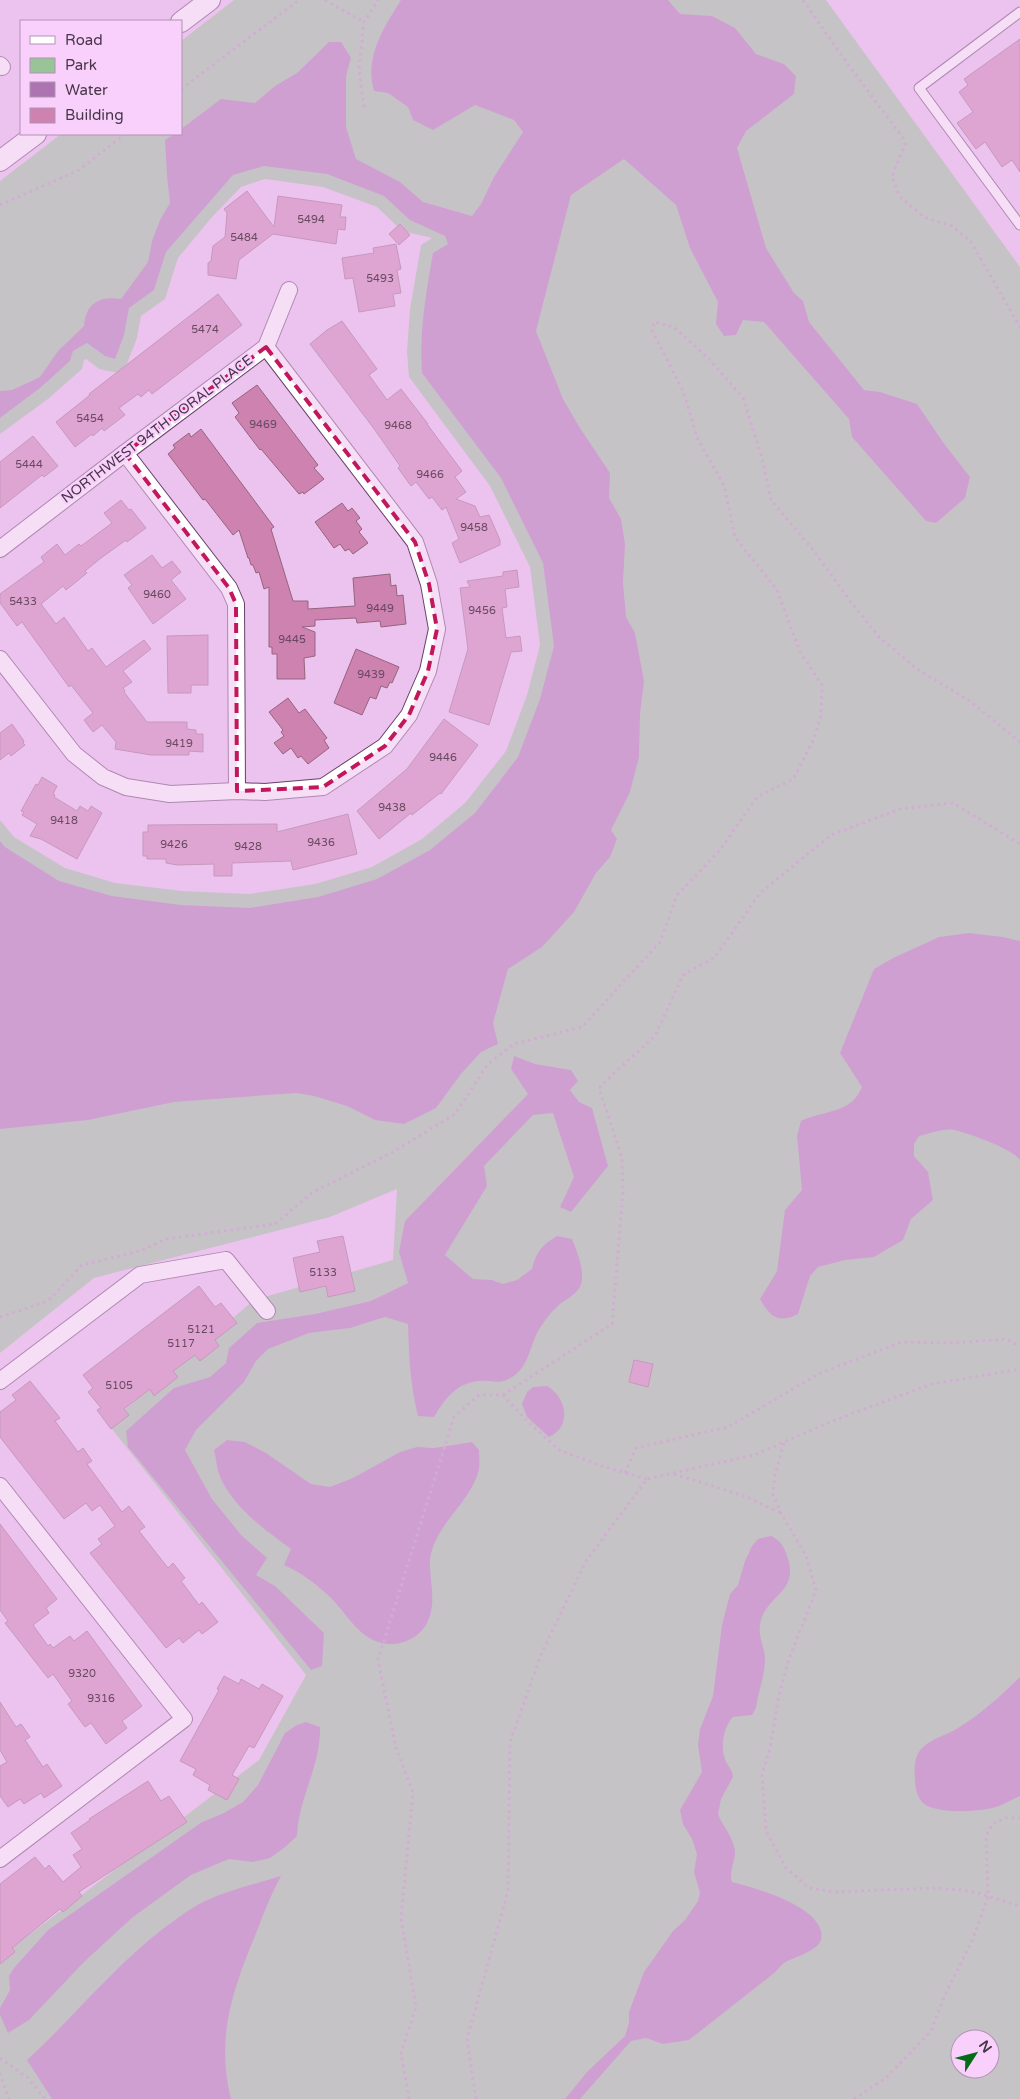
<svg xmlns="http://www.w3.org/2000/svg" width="1020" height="2099" font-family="'Varela Round',sans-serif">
  <rect width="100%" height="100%" fill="#ecc3ee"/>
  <path fill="#98c497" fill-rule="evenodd" d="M234 0H826L1020 267V2099H0V1957L259 1760 306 1675 108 1424 254 1300 393 1260 397 1189 330 1217 94 1278 0 1353V820L14 837 65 868 115 883 182 891 249 894 315 884 372 867 422 839 465 803 506 751 527 695 540 645 530 567 490 486 409 377 407 352 410 309 421 245 432 238 402 231 377 207 323 187 265 179 241 187 213 216 178 258 165 299 141 316 137 338 123 374 99 369 86 359 84 360 82 369 48 399 0 434V181L61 134H181V41ZM960 2039H990V2069H960Z"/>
  <g fill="#ac74b0">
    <path d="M401 0H668L680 14 712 16 735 28 756 54 784 64 796 76 794 94 746 131 737 148 766 248 794 293 803 301 809 322 864 390 880 392 917 404 945 445 970 477 965 498 936 523 926 521 852 437 849 419 764 322 743 320 736 335 724 336 716 324 718 302 690 248 676 205 624 159 571 195 536 331 563 399 580 428 610 473 609 498 621 519 625 544 623 583 626 617 635 633 644 681 640 714 639 757 630 792 611 830 617 839 610 857 596 873 574 912 542 947 508 969 493 1023 498 1044 481 1052 461 1074 436 1108 404 1124 375 1120 347 1106 314 1096 296 1093 174 1102 88 1120 0 1129V841L5 847 59 881 112 896 181 905 250 908 318 897 377 879 430 850 475 813 518 757 540 699 554 646 543 563 501 478 422 373C419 332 426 293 433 253L448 244 445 236 410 220 384 196 327 174 264 166 233 175 166 252 154 290 129 308 124 335 115 359 105 356 87 343 73 351 70 361 40 388 0 418V391L12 390 40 377 58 351 84 326C86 303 99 296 121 299L148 262 152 241 160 220 170 203 167 175 165 140 174 134H181V129L221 99 255 103 275 86 297 73 329 42H341L351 58 346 76V127L356 159 400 182 423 202 472 216 481 204 494 177 523 132 514 120 475 105 433 130 413 120 408 107 388 93 374 91C364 58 384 27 401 0Z"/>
    <path d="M969 933 1003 937 1020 941V1160C1013 1149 968 1133 954 1130 944 1128 929 1134 919 1136L914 1144V1156L928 1172 933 1200 911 1219 903 1240 874 1257 845 1260 818 1267 810 1276 798 1314C779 1324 770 1317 760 1299L777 1271 785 1210 802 1190 797 1136 801 1121C824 1110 851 1114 862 1087L840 1053 874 969 893 958 939 937Z"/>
    <path d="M514 1056 535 1064 571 1070 578 1081 570 1090 579 1102 592 1108 608 1166 571 1212 560 1207 574 1177 553 1113 533 1115 484 1166 487 1186 445 1255 473 1279 492 1280 503 1284 517 1280 532 1269C536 1252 542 1245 557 1236L572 1239C577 1251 583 1266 582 1280 581 1292 568 1298 560 1304 553 1310 545 1320 540 1328 531 1341 530 1364 515 1375 498 1387 495 1379 479 1381 456 1383 445 1399 434 1417L418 1416C410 1384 409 1357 408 1324L385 1317 350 1328 309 1333 268 1349 256 1361 244 1382 196 1430 185 1450 212 1499 242 1536 267 1558 256 1575 275 1586 324 1633 322 1666 311 1670 128 1447 126 1431 174 1388 210 1377 226 1363 229 1348 257 1323 315 1314 371 1301 408 1283 399 1252 405 1221 528 1094 511 1069Z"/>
    <path d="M547 1386C566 1397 573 1426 549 1437L527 1417 522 1404 527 1392 533 1387Z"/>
    <path d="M227 1440 245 1442 266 1453 311 1484 330 1487 353 1478 400 1452 417 1447 434 1448 472 1442 479 1450C479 1456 480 1463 479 1469 472 1500 441 1520 432 1550 425 1572 439 1595 428 1621 419 1641 393 1650 373 1640 355 1631 344 1611 330 1597 316 1584 302 1573 284 1565L291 1549C265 1530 233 1507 220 1477 217 1469 216 1458 214 1450Z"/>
    <path d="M771 1536C780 1540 784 1546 787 1556 801 1593 764 1595 760 1625 758 1637 765 1648 765 1659 765 1676 758 1692 756 1708L752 1715 733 1717C724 1726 720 1746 725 1759 727 1766 733 1769 733 1777L721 1799 718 1814C722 1825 731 1834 734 1846 738 1858 728 1870 732 1882 755 1888 814 1904 821 1931 822 1935 822 1941 818 1945 809 1954 794 1957 784 1963 780 1966 777 1971 773 1974L689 2040 663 2044 646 2038 631 2041 580 2099H565L587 2072 625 2036 629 2023V2012L644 1972 673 1931 685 1920 698 1901 700 1893 694 1872 697 1854 692 1839 683 1824 680 1810 702 1772 698 1745 700 1729 713 1696 722 1625 730 1594 738 1585 745 1561 752 1546 758 1539Z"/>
    <path d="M1020 1677V1796C1013 1799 1006 1803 999 1806 984 1812 933 1815 922 1802 917 1796 915 1787 915 1780 914 1770 914 1756 922 1748 932 1738 947 1735 958 1728 981 1714 1001 1695 1020 1677Z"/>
    <path d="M306 1722 320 1727C321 1766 298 1799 297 1836L284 1848 270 1858 253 1862 229 1859 191 1875 133 1917 84 1962 29 2020 8 2033 0 2015V2008L10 1990 9 1976 14 1968 48 1930 202 1822 222 1814 243 1802 258 1785 285 1733 297 1725Z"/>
    <path d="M281 1876C270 1896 263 1916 255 1936 232 1992 216 2037 231 2099H52L27 2060C74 2017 113 1967 164 1928 177 1919 190 1908 205 1901 229 1890 255 1884 281 1876Z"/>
  </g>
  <g fill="#ce82af" stroke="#956480">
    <polygon points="1020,39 1020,172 1012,160 1002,167 985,142 976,149 957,123 973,112 959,92 968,85 964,79"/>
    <polygon points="247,191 274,227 278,196 342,205 340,217 346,217 345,230 338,229 336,244 273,234 239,260 236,279 208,275 208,263 211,261 213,246 225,237 227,213 224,209"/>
    <polygon points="400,224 410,235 399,245 389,234"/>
    <polygon points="396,244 401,269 397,270 401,293 393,294 395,306 359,312 353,278 345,279 342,258 374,253 373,248"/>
    <polygon points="218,294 242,325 152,394 149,390 141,397 138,394 119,408 125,415 104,431 102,428 93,436 92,434 75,447 56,422 90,395 89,394"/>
    <polygon points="342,321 377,369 369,375 387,400 401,389 428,424 427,424 462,471 455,477 466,492 456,499 475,506 480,517 489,515 500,540 500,545 460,563 452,543 459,539 446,507 442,510 432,497 429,499 416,482 411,486 398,468 400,466 375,430 310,344 327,330"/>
    <polygon points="257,385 318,465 314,468 324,479 304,494 303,492 299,494 261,449 260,450 235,417 239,413 232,403"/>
    <polygon points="201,429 274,527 271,529 293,601 308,601 308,609 355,606 353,578 390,574 391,586 396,585 397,596 403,595 406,624 381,627 380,621 357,623 356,618 315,620 315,626 302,627 315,632 315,656 304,658 305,679 277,679 277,654 272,654 272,647 269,647 269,587 264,589 259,572 256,573 253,565 251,565 249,558 248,558 239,530 233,535 205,499 203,500 168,454 175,448 173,445 189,433 191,437"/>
    <polygon points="33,436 58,466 44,477 42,475 0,508 0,462"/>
    <polygon points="121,500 129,510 131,509 146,528 127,542 126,540 101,558 85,571 87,573 66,590 63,586 41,604 56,624 64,617 88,651 92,648 106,667 144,640 151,649 123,671 132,682 123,688 125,691 124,692 147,722 187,722 187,729 196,730 196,734 203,734 203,752 189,751 189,755 151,755 115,749 116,742 102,725 93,732 84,720 93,713 71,685 69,687 22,622 17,626 0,603 0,594 44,562 41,557 57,544 65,555 79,544 81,546 112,523 104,513"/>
    <polygon points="342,503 348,511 352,508 360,518 356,521 362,529 359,532 368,543 353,554 349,549 345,551 340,544 334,548 315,522"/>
    <polygon points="152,555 162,568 172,561 181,572 171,580 186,599 153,624 128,588 132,585 124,575"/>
    <polygon points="517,570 519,587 505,589 507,607 502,608 506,638 520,636 522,651 511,652 489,725 449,712 468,649 460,588 470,587 467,581 503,576 503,572"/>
    <polygon points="208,635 208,685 191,685 191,693 168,693 167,636"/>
    <polygon points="356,649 399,667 392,683 390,682 387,688 381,686 376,699 370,697 362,715 334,703"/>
    <polygon points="288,698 299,713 305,709 327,738 324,740 329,748 308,764 301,756 298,758 291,748 283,754 274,743 284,736 281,732 283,730 269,712"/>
    <polygon points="444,719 478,745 441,794 440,793 412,815 411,813 379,839 357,811 407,769"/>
    <polygon points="12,724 24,741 23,743 25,745 11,756 9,753 0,760 0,733"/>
    <polygon points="42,777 57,786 53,794 55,795 54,797 77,811 80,806 88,811 91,806 102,813 77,859 41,839 30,836 37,824 22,815 24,812 21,811 36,784 38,785"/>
    <polygon points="348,814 357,854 293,870 291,861 232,863 232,876 214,876 214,864 177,865 166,863 166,859 147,859 147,856 143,856 143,832 148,832 148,825 277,824 277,832"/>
    <polygon points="343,1236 355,1291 328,1297 326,1286 300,1292 293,1258 320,1252 317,1241"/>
    <polygon points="199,1286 215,1307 221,1303 237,1323 215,1340 219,1346 200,1361 195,1355 173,1371 178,1377 154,1396 150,1389 124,1409 129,1415 111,1429 97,1410 101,1408 88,1392 93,1388 83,1375"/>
    <polygon points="634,1360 653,1364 648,1387 629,1382"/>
    <polygon points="30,1381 60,1418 55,1421 78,1452 83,1448 92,1461 87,1464 122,1512 129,1506 145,1527 139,1531 168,1568 173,1563 185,1578 181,1581 199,1605 202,1602 218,1622 202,1634 199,1630 183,1643 179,1638 166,1648 90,1553 102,1544 98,1539 115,1526 100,1505 92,1511 86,1503 64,1519 0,1437 0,1412 16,1400 12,1395"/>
    <polygon points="0,1524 57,1599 46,1608 49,1613 33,1625 48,1646 50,1644 53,1648 70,1636 74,1641 87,1631 142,1706 122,1721 127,1728 106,1744 91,1723 85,1727 68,1704 72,1701 53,1674 48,1678 5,1623 8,1621 0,1610"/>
    <polygon points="224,1676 239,1684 241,1679 259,1689 262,1684 283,1696 254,1748 249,1746 232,1775 239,1779 227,1800 208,1790 210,1785 193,1775 196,1769 180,1761 219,1690 217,1689"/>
    <polygon points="0,1702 16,1727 21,1724 30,1737 25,1740 43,1767 47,1764 62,1786 44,1798 41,1793 24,1804 20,1799 8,1807 0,1796 0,1766 7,1762 0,1750"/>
    <polygon points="148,1781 161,1801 169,1796 187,1822 79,1892 82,1896 63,1912 60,1909 12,1948 15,1952 0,1964 0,1884 35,1857 45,1869 49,1865 63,1882 81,1867 73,1855 82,1849 71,1833 90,1820 89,1819"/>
  </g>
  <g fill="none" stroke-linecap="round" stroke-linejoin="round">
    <defs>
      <polyline id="service" points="1020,12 919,88 1020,225"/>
      <g id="minor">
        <polyline points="0,65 2,67"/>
        <polyline points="125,453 229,588 236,604 237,791"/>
        <polyline points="0,549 125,453 266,347 289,290"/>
        <polyline points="0,659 74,754 103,777 126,787 170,794 237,791 265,792 323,787 385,746 409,715 428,671 437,629 429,584 415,542 266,347"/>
        <polyline points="0,1381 140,1275 226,1260 267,1311"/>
        <polyline points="0,1486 184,1719 0,1859"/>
      </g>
      <g id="tertiary">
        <polyline points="181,22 210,0"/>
        <polyline points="0,161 36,134"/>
      </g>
    </defs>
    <use href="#service" stroke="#654268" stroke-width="11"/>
    <use href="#minor" stroke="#654268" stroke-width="18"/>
    <use href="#tertiary" stroke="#654268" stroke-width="22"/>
    <g stroke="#b090b2" stroke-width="3" stroke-dasharray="2.5 4" stroke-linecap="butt">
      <polyline points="325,0 364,22"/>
      <polyline points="803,0 842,56 903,138 905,145 892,176 899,196 924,217 952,226 971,242 1020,327"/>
      <polyline points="181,89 299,0"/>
      <polyline points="364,107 359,70 364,22 378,0"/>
      <polyline points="0,205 79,170 125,134"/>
      <polyline points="0,1317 48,1301 82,1265 140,1251 166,1239 275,1224 313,1192 393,1152 455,1114 488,1064 514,1044 582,1027 660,942 677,895 720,850 757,797 793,779 814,739 821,716 822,685 800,652 777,590 735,537 724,485 698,440 683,391 652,330 654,322 674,327 709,359 743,398 761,454 771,500 814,551 847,597 879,637 917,669 970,701 1020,742"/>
      <polyline points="503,1395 612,1324 623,1193 622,1158 599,1088 613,1074 655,1036 683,975 715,957 760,893 831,835 900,809 953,803 1020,844"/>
      <polyline points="784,1443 775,1474 773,1494 781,1513 806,1556 816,1590 788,1662 779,1695 770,1749 762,1774 766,1831 786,1868 809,1888 835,1892 931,1888 961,1890 974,1892 1020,1906"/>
      <polyline points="625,1473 636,1448 728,1427 820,1373 902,1342 954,1343 1006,1339 1020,1346"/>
      <polyline points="674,1474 744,1496 781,1513"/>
      <polyline points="0,2058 28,2078 45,2099"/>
      <polyline points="0,2073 9,2099"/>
      <polyline points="409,2099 401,2053 416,2007 401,1918 413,1792 396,1748 378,1660 454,1417 479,1395 503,1395 525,1419 559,1450 602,1466 647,1479"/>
      <polyline points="476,2099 467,2039 508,1891 510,1742 542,1652 586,1561 647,1479 754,1455 835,1420 932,1384 1020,1369"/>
      <polyline points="854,2099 886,2078 931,2031 944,1997 972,1941 988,1897 986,1837 992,1824 1006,1818 1020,1818"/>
      <polyline points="1020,2099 1020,2098"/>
    </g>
    <use href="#service" stroke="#fff" stroke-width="9"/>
    <use href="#minor" stroke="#fff" stroke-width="16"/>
    <use href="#tertiary" stroke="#fff" stroke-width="20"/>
  </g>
  <path d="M0 0H1020V2099H0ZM266 347 415 542 429 584 437 629 428 671 409 715 385 746 323 787 237 791 236 604 229 588 125 453Z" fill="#ecc3ee" fill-opacity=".55" fill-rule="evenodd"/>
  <path fill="none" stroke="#c2185b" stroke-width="4" stroke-dasharray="10 6" stroke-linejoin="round" d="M266 347 415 542 429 584 437 629 428 671 409 715 385 746 323 787 237 791 236 604 229 588 125 453Z"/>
  <g text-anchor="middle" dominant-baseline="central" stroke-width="4.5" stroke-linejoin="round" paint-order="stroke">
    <g font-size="11" fill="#684961">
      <text x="311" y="219">5494</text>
      <text x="244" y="237">5484</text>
      <text x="380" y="278">5493</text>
      <text x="205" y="329">5474</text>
      <text x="90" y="418">5454</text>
      <text x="263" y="424">9469</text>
      <text x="398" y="425">9468</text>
      <text x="29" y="464">5444</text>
      <text x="430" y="474">9466</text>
      <text x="474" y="527">9458</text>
      <text x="157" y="594">9460</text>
      <text x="23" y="601">5433</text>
      <text x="380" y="608">9449</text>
      <text x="482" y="610">9456</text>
      <text x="292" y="639">9445</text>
      <text x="371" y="674">9439</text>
      <text x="179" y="743">9419</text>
      <text x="443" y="757">9446</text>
      <text x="392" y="807">9438</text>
      <text x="64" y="820">9418</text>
      <text x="321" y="842">9436</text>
      <text x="174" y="844">9426</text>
      <text x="248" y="846">9428</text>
      <text x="323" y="1272">5133</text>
      <text x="201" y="1329">5121</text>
      <text x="181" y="1343">5117</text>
      <text x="119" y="1385">5105</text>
      <text x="82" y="1673">9320</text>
      <text x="101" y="1698">9316</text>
    </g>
    <g font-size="14" fill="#463647" stroke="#f9d0fc">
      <text transform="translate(157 429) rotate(-37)">NORTHWEST 94TH DORAL PLACE</text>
    </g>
  </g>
  <rect x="20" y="20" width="162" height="115" fill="#f9d0fc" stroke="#b192b4"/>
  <rect x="30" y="36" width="25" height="8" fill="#ffffff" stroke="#b192b4"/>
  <text x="65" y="45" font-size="15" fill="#463647">Road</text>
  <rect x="30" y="58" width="25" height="15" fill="#98c497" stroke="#b192b4"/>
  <text x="65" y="70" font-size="15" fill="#463647">Park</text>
  <rect x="30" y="82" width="25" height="15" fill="#ac74b0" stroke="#b192b4"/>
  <text x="65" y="95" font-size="15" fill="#463647">Water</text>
  <rect x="30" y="108" width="25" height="15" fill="#ce82af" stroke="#b192b4"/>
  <text x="65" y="120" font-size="15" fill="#463647">Building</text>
  <g transform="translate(975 2054) rotate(54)"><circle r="24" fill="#f9d0fc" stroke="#b192b4"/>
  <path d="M0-4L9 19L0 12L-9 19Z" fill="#066b17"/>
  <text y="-8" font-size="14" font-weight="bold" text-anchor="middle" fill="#463647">N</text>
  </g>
</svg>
